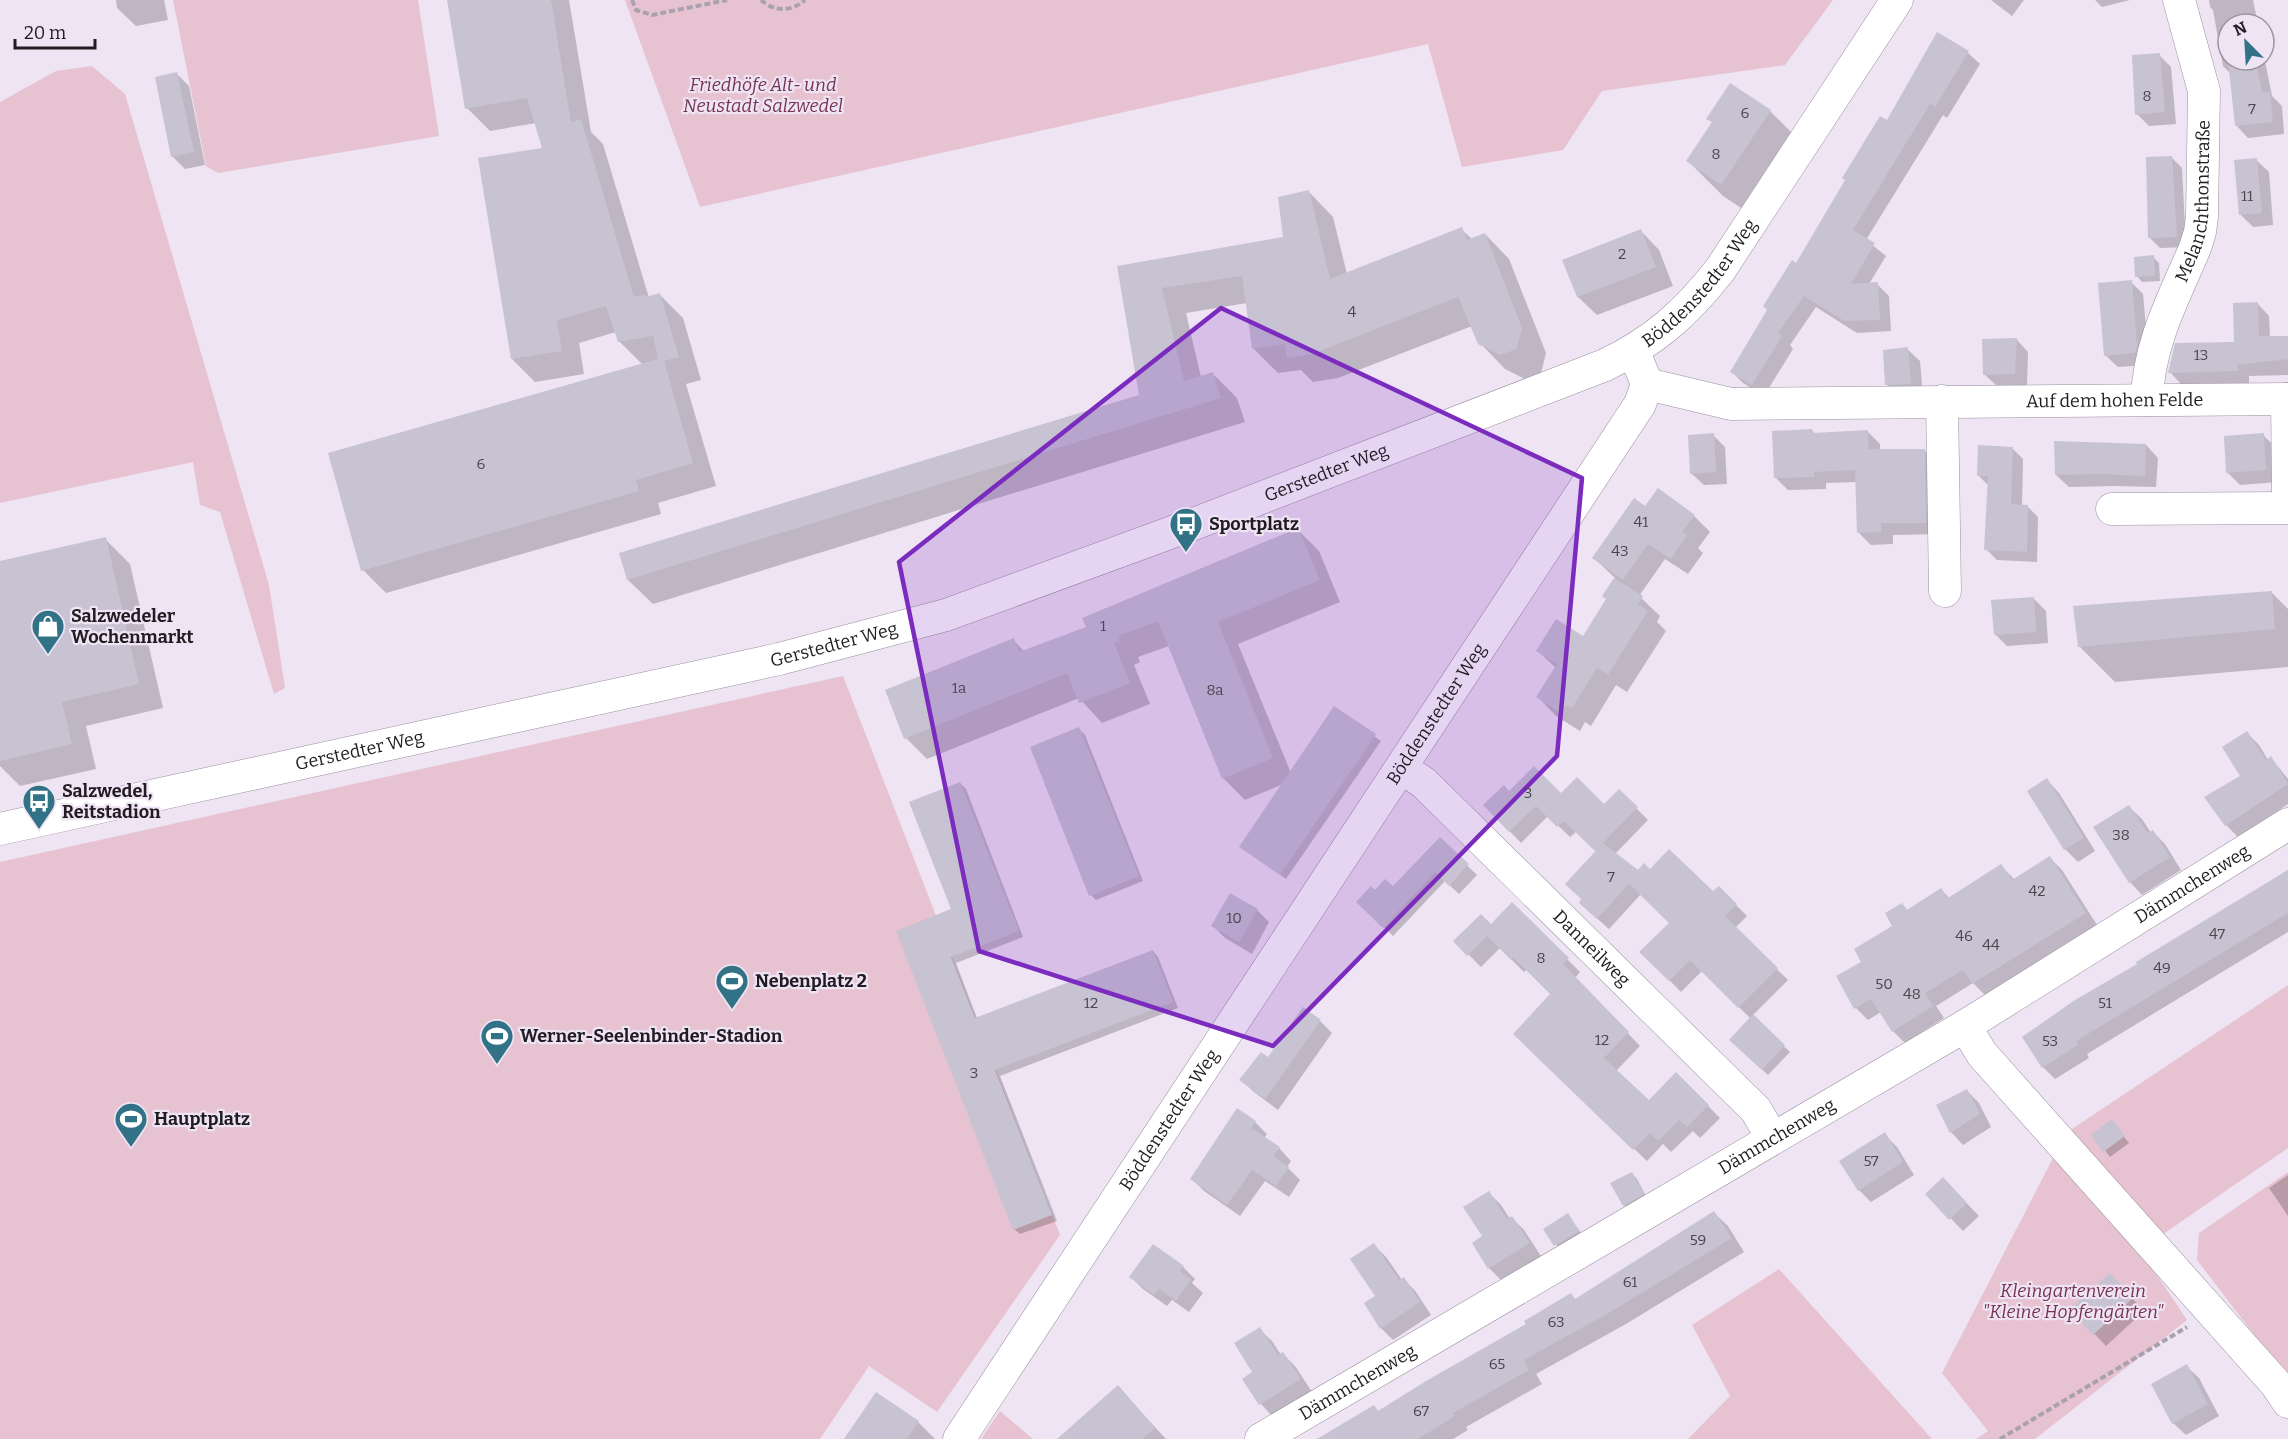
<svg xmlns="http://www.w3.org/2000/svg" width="2288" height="1439" font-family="Bitter,serif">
  <rect width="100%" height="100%" fill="#eee4f3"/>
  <g fill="#e7c2d1">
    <polygon points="173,0 418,0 439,136 218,173 206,166"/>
    <polygon points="625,0 1833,0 1785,65 1602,91 1563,150 1462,167 1428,44 700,207"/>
    <polygon points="92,66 125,94 269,585 285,688 274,694 220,512 200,505 193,462 0,503 0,102 56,71"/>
    <polygon points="843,676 1060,1235 937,1412 869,1366 820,1439 0,1439 0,862"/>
    <polygon points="2288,985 2288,1148 2140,1250 2187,1320 2035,1439 1976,1439 1988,1431 1942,1373 2066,1133"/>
    <polygon points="2288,1172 2288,1379 2197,1260 2199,1233"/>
    <polygon points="1779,1269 1932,1439 1688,1439 1730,1396 1692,1325"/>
    <polygon points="1000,1411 1033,1439 981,1439"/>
  </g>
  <g fill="#0003">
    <polygon points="116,0 164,0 168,20 136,26 117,8"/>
    <polygon points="448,0 569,0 591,132 603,144 649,298 660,295 683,318 701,380 686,384 716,486 658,503 661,514 386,593 363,570 643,365 619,341 616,332 579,343 584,374 535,382 512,359 544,149 536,123 490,131 467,108"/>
    <polygon points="1991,0 2024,0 2012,16"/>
    <polygon points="2095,0 2130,0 2102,7"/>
    <polygon points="2209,0 2253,0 2258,24 2228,24 2228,60 2264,60 2264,56 2272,96 2282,106 2284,134 2248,138 2236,125 2231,74 2223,66 2213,10 2210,7"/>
    <polygon points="1968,53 1980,64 1947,118 1943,115 1866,240 1886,256 1869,284 1877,284 1889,296 1891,331 1857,333 1816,307 1790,345 1793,349 1764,396 1743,383 1731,371 1888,122"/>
    <polygon points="2159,55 2171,67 2176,124 2149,126 2137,114"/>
    <polygon points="177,74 189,86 205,165 185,169 172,156"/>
    <polygon points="1730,85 1770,111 1806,147 1758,219 1723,196 1688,161 1713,123 1708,118"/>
    <polygon points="2172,158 2182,168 2186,247 2160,248 2150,238"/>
    <polygon points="2256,160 2269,172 2273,225 2253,227 2240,214"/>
    <polygon points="1309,192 1333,217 1347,274 1461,229 1472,239 1485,234 1509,259 1546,353 1541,373 1525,379 1505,369 1480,343 1472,326 1338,378 1313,382 1301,370 1278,373 1253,348 1247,303 1186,313 1201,377 1213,374 1237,398 1245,422 653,604 628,580 621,554 1140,396 1119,268 1285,238"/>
    <polygon points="1641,231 1659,250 1673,286 1597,315 1578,297 1564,260"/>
    <polygon points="2153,257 2159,263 2160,281 2142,282 2137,276"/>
    <polygon points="2131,282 2143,294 2149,359 2147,365 2118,367 2105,355"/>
    <polygon points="2258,304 2269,316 2270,338 2288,337 2288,375 2249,376 2249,383 2181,384 2170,372 2236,343"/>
    <polygon points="2016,339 2028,352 2027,385 1997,386 1984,374"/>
    <polygon points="1907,349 1920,361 1923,396 1899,396 1886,384"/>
    <polygon points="1812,430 1815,434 1868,432 1880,444 1880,451 1924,450 1936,463 1938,534 1893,535 1893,544 1871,545 1859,533 1857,482 1826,483 1826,489 1788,490 1776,478"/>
    <polygon points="1713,435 1725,447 1727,484 1704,485 1691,473"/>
    <polygon points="2263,435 2275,447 2278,482 2240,485 2228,473"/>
    <polygon points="2146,445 2158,458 2156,487 2113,486 2069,487 2056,475"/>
    <polygon points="2012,448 2023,459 2022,506 2027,506 2038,517 2037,562 1997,560 1986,549 1989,486 1978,475"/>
    <polygon points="1645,508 1694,516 1710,532 1698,548 1703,553 1688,574 1665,559 1639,596 1660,616 1657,622 1666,631 1627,692 1616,685 1591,726 1585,722 1580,731 1556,716 1538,697 1556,668 1538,651 1583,638 1608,599 1604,596 1615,578 1594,558"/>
    <polygon points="1298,530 1319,551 1340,602 1238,644 1291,773 1335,708 1381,741 1286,879 1240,846 1283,784 1245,800 1223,778 1169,646 1138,657 1140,662 1134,665 1150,704 1102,723 1079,698 927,759 906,738 1013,640 1025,652 1088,627"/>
    <polygon points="105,539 130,564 163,708 86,726 96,769 20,786 0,766 0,563"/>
    <polygon points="2272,593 2288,609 2288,667 2115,682 2080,647"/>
    <polygon points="2033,598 2046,611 2048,643 2007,646 1995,634"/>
    <polygon points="1079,729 1085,735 1143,881 1096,900 1091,895"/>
    <polygon points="2247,733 2259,745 2268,760 2271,758 2288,779 2288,804 2238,837 2226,825 2242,777"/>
    <polygon points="2047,780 2059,793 2095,851 2078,862 2065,849 2029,791"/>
    <polygon points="960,783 966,789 1023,937 956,963 977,1018 1153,951 1158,957 1178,1008 1000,1076 1057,1221 1020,1234 1014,1229 898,932 953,910"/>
    <polygon points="1619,791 1648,820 1615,854 1638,872 1650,871 1713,894 1719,888 1747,916 1735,928 1788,980 1752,1016 1790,1052 1768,1075 1731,1040 1751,1019 1702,971 1681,992 1642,952 1671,923 1641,894 1609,929 1592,914 1583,899 1597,851 1577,831 1570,837 1548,816 1521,843 1485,805 1509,793 1561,795 1604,806"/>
    <polygon points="2129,807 2142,819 2151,833 2153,832 2165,844 2181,870 2142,895 2130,882 2095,827"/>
    <polygon points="1440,839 1477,875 1459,894 1445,881 1393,936 1358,902 1375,892 1393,889"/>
    <polygon points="2050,858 2062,870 2097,925 1985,995 1973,983 1936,1006 1944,1018 1905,1043 1893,1031 1881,1012 1868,1020 1856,1008 1864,962 1894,926 1902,904 1908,911 1941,889 1950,899 2001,866 2015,880"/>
    <polygon points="2288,870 2288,932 2087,1054 2089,1058 2055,1079 2043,1067 2139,964"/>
    <polygon points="1512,904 1580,972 1575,978 1640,1046 1616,1071 1649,1102 1676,1074 1720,1118 1700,1138 1693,1131 1671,1152 1663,1144 1647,1161 1515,1034 1552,994 1527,969 1524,972 1500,948 1481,967 1455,941 1491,926"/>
    <polygon points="1257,910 1269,922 1252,954 1225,938 1213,926"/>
    <polygon points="1320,1021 1332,1033 1278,1110 1254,1092 1241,1080"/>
    <polygon points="1967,1091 1979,1103 1991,1127 1963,1145 1951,1132"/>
    <polygon points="2112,1121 2129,1143 2110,1157 2093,1135"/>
    <polygon points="1255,1122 1267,1134 1264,1138 1279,1148 1291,1161 1287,1167 1300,1180 1289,1197 1265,1181 1240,1216 1204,1191 1192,1179"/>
    <polygon points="1884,1134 1897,1147 1914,1175 1871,1202 1859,1190"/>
    <polygon points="1632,1174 1637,1179 1648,1200 1629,1211 1624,1205"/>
    <polygon points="2288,1175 2288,1216 2269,1188"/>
    <polygon points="1955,1191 1979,1216 1963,1231 1927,1194"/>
    <polygon points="1489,1193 1501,1205 1510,1219 1512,1218 1524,1230 1541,1256 1502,1281 1490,1269 1474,1243 1484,1237"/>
    <polygon points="1714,1213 1728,1226 1744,1252 1626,1324 1536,1374 1542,1384 1466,1427 1468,1430 1453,1439 1320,1439 1374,1407 1379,1412 1528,1324 1571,1295 1576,1300"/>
    <polygon points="1568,1215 1584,1237 1561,1251 1545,1229"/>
    <polygon points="1374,1245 1386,1257 1402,1280 1404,1279 1416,1292 1431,1315 1393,1340 1381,1328"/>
    <polygon points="1183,1267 1195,1279 1192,1283 1203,1293 1189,1312 1172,1300 1167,1306 1143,1289 1131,1277"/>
    <polygon points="2122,1287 2144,1311 2106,1346 2072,1310"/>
    <polygon points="1259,1329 1272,1341 1281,1355 1283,1354 1295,1366 1312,1392 1273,1417 1261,1404 1244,1379 1254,1372"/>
    <polygon points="2186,1366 2199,1378 2219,1416 2186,1435 2173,1423"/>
    <polygon points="1118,1387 1166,1439 1068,1439"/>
    <polygon points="918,1422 935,1439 846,1439"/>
  </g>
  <g fill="#c7c3d3">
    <polygon points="447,0 551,0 571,122 581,119 634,297 645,294 646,297 660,293 679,357 664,361 693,463 636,480 639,491 361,571 328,453 658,359 653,336 618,342 606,306 557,320 562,351 511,359 478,158 542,148 527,98 465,109"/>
    <polygon points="1937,32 1969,51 1935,107 1930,104 1853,230 1875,243 1851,284 1878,282 1880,320 1844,321 1804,296 1778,333 1782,336 1752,385 1730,372 1767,310 1763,306 1792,260 1796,263 1845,180 1842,178 1880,116 1887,120"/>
    <polygon points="2160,53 2165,112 2135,115 2132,55"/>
    <polygon points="2228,60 2256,60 2262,93 2270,92 2273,122 2235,126"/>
    <polygon points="177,72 194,152 171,157 155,77"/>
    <polygon points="1730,83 1771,110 1721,185 1686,161 1712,122 1706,119"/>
    <polygon points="2172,156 2177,237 2148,238 2146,157"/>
    <polygon points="2257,158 2262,213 2239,215 2234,160"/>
    <polygon points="1309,190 1330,279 1462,227 1467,240 1485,233 1522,328 1517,349 1500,355 1478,344 1458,297 1312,354 1287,358 1285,344 1252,349 1242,276 1162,288 1184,381 1213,372 1221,398 627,580 619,553 1139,395 1117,266 1283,237 1278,197"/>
    <polygon points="1641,229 1656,267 1577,297 1562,260"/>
    <polygon points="2154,255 2155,276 2135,277 2134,257"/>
    <polygon points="2132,280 2137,346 2135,353 2104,356 2098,283"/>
    <polygon points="2258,302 2259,336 2288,336 2288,359 2237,365 2238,371 2168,373 2175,343 2234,342 2233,303"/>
    <polygon points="2017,338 2015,374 1983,375 1982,339"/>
    <polygon points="1908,347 1911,384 1885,385 1883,350"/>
    <polygon points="1812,429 1813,433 1868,430 1869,449 1925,449 1926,523 1881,523 1881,532 1857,533 1855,470 1814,472 1814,477 1774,478 1772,431"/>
    <polygon points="1714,433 1716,472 1690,474 1688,435"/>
    <polygon points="2264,433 2266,470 2226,473 2224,436"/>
    <polygon points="2054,441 2146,444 2145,476 2100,474 2055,475"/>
    <polygon points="1978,445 2013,447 2011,504 2028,505 2027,552 1984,550 1988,476 1977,476"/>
    <polygon points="1658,488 1695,515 1682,532 1687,535 1671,559 1648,544 1623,580 1592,558 1634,498 1645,506"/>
    <polygon points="1298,528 1320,580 1218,622 1273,758 1222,779 1158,621 1118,636 1120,641 1114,643 1130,683 1079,703 1067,673 904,739 885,690 1014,638 1019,652 1086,627 1082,618"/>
    <polygon points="106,537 139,684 62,702 72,744 0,761 0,561"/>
    <polygon points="1614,578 1643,596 1638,604 1648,611 1608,675 1597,668 1572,708 1566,705 1561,713 1536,697 1557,664 1536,651 1556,619 1583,636 1606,599 1602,596"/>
    <polygon points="2272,591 2275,629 2078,647 2073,606"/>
    <polygon points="2034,597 2036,632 1994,635 1991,600"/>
    <polygon points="1334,706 1376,734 1280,875 1239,847"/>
    <polygon points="1079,727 1139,876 1089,896 1030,747"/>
    <polygon points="2247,731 2266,760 2271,756 2288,784 2225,826 2204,797 2240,776 2222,747"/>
    <polygon points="1534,766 1561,793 1577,777 1604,804 1619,789 1638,807 1595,851 1564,821 1557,827 1536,806 1509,832 1483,805 1504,785 1509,791"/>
    <polygon points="2047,778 2084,838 2064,850 2027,791"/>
    <polygon points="960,782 1019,931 951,957 975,1018 1153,950 1173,1002 995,1070 1052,1215 1013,1230 896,931 951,909 909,802"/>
    <polygon points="2129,805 2148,833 2153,830 2170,857 2129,883 2093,827"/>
    <polygon points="1440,837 1469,864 1449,886 1435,872 1383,928 1356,902 1371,886 1375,890 1385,879 1393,886"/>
    <polygon points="1603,843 1638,870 1644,863 1650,869 1669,849 1713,891 1719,886 1737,904 1725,916 1778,968 1738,1008 1690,960 1669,981 1639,952 1669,923 1629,884 1597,919 1579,903 1581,899 1565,884"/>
    <polygon points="2050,856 2086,913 1972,984 1963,970 1925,993 1933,1006 1892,1032 1871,999 1854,1009 1836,976 1861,962 1854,949 1892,926 1885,913 1902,903 1907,910 1941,888 1948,898 2001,864 2012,880"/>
    <polygon points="2288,870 2288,913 2076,1041 2078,1045 2042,1068 2022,1037 2075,1000 2137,964 2136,962"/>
    <polygon points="1230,893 1258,909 1239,942 1211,926"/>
    <polygon points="1512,902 1569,958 1563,964 1629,1032 1604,1058 1649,1100 1676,1072 1709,1105 1687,1127 1679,1120 1658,1141 1650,1133 1633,1150 1513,1034 1550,994 1513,957 1511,960 1487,936 1467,956 1453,941 1481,914 1491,924"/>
    <polygon points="1303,1007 1321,1020 1265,1099 1239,1080 1261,1052 1268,1057"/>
    <polygon points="1753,1014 1785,1045 1762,1070 1729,1040"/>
    <polygon points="1967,1089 1980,1114 1950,1133 1936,1105"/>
    <polygon points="1237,1108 1256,1121 1251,1128 1280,1147 1273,1156 1289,1167 1276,1186 1252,1170 1227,1205 1190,1179"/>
    <polygon points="2112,1119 2125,1136 2103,1152 2091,1135"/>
    <polygon points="1885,1132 1903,1162 1858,1191 1839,1161"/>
    <polygon points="1632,1172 1644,1194 1623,1206 1610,1183"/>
    <polygon points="1943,1177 1967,1203 1949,1220 1925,1194"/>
    <polygon points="1489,1191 1507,1219 1512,1216 1530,1243 1488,1269 1472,1243 1482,1236 1463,1207"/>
    <polygon points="1714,1211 1732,1238 1612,1311 1524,1360 1529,1370 1453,1413 1455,1416 1418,1439 1317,1439 1374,1405 1378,1411 1426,1381 1526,1324 1524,1321 1571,1293 1575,1299"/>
    <polygon points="1568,1213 1579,1231 1554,1246 1543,1229"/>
    <polygon points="1374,1243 1399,1280 1404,1277 1420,1302 1380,1329 1364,1303 1375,1296 1350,1259"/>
    <polygon points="1153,1244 1184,1266 1180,1271 1191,1280 1176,1301 1159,1289 1154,1295 1129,1277"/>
    <polygon points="2110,1273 2133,1298 2093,1335 2069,1310"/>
    <polygon points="1260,1327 1278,1355 1283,1352 1301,1379 1259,1405 1242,1379 1252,1372 1234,1343"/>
    <polygon points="2187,1364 2208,1404 2172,1424 2151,1384"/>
    <polygon points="1118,1385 1155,1428 1142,1439 1057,1439"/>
    <polygon points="876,1392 919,1421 907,1439 844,1439"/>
  </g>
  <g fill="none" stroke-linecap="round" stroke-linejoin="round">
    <defs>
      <g id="minor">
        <path id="s1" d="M1647 384 1731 404 2288 399"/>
        <polyline points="2287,399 2288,492"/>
        <path id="s2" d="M2147 400C2148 345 2174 297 2195 248L2200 232 2202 217 2204 91 2179 0"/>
        <polyline points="1942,401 1945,591"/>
        <polyline points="2112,509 2288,508"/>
        <path id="s3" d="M1402 768 1424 783 1756 1110 1772 1138"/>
        <path id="s4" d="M0 829 779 659 946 615 1186 527 1605 365C1655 341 1686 313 1720 270L1897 0"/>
        <polyline points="1965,1026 1982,1054 2276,1384 2288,1402"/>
        <path id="s5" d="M959 1439 1640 404 1647 384 1634 352"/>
        <path id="s6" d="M1261 1439 1965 1026 2288 824"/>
      </g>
    </defs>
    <use href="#minor" stroke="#99909e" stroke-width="33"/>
    <g stroke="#a9a1ad" stroke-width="4" stroke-dasharray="6 3" stroke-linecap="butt">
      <polyline points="632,0 636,10 652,15 727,0"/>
      <path d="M761 0C775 12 791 12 805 0"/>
      <polyline points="2000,1439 2187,1327"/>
    </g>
    <use href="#minor" stroke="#fff" stroke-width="32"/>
  </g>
  <path fill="#7b2cbf" fill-opacity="0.2" stroke="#7b2cbf" stroke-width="4.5" stroke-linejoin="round" d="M1221 308 1582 478 1557 756 1273 1046 979 951 899 562Z"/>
  <defs>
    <symbol id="bus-pin" viewBox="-11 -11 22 30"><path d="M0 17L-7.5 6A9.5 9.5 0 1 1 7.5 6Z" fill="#327286" stroke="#eee4f3"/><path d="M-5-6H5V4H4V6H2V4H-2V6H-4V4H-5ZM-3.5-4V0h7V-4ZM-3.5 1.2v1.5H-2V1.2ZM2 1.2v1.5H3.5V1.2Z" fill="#fff"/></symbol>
    <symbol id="shop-pin" viewBox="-11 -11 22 30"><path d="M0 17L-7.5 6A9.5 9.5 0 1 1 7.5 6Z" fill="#327286" stroke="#eee4f3"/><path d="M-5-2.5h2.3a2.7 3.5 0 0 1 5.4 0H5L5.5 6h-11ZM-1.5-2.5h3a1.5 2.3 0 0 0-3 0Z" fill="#fff"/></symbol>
    <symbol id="stadium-pin" viewBox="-11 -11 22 30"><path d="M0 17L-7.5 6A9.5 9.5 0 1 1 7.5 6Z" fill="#327286" stroke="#eee4f3"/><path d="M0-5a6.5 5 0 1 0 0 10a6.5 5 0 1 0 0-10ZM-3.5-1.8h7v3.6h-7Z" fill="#fff"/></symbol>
  </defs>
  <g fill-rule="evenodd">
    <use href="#bus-pin" x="1167" y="505" width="38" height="52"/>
    <use href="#shop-pin" x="29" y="607" width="38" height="52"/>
    <use href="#bus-pin" x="20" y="782" width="38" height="52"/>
    <use href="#stadium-pin" x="713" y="962" width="38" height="52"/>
    <use href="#stadium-pin" x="478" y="1017" width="38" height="52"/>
    <use href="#stadium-pin" x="112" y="1100" width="38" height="52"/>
  </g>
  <g text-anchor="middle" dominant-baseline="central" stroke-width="4.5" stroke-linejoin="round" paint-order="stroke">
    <g font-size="15" fill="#4a464e">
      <text x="2147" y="96">8</text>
      <text x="2252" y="109">7</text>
      <text x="1745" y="113">6</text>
      <text x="1716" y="154">8</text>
      <text x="2247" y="196">11</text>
      <text x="1622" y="254">2</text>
      <text x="1352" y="312">4</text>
      <text x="2201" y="355">13</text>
      <text x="481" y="464">6</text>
      <text x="1641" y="522">41</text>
      <text x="1620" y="551">43</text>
      <text x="1103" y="626">1</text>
      <text x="959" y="688">1a</text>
      <text x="1215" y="690">8a</text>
      <text x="1528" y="793">3</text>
      <text x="2121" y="835">38</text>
      <text x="1611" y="877">7</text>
      <text x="2037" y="891">42</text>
      <text x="1234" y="918">10</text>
      <text x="2217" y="934">47</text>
      <text x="1964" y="936">46</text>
      <text x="1991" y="945">44</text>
      <text x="1541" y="958">8</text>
      <text x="2162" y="968">49</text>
      <text x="1884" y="984">50</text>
      <text x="1912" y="994">48</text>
      <text x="1091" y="1003">12</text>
      <text x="2105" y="1003">51</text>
      <text x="1602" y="1040">12</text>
      <text x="2050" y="1041">53</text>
      <text x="974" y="1073">3</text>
      <text x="1871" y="1161">57</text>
      <text x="1698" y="1240">59</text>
      <text x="1630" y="1282">61</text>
      <text x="1556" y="1322">63</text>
      <text x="1497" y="1364">65</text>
      <text x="1421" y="1411">67</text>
    </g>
    <g font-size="18" font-style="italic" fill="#763253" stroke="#eee4f3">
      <text x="763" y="85">Friedhöfe Alt- und<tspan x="763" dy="21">Neustadt Salzwedel</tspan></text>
      <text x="2073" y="1291">Kleingartenverein<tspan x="2073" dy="21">"Kleine Hopfengärten"</tspan></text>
    </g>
    <g font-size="18" fill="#201c22" stroke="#eee4f3">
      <text stroke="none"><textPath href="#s2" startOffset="207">Melanchthonstraße</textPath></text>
      <text stroke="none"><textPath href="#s4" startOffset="1802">Böddenstedter Weg</textPath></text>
      <text stroke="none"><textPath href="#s1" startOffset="470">Auf dem hohen Felde</textPath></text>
      <text stroke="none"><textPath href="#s4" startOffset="1376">Gerstedter Weg</textPath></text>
      <text stroke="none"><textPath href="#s4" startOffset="854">Gerstedter Weg</textPath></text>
      <text stroke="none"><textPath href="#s5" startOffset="868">Böddenstedter Weg</textPath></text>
      <text stroke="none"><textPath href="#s4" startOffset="368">Gerstedter Weg</textPath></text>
      <text stroke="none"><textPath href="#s6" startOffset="1084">Dämmchenweg</textPath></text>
      <text stroke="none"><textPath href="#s3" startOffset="262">Danneilweg</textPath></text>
      <text stroke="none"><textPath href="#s5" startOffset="382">Böddenstedter Weg</textPath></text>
      <text stroke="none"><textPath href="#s6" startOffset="598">Dämmchenweg</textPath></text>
      <text stroke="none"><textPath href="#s6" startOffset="112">Dämmchenweg</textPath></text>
    </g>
    <g font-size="18" font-weight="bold" fill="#201c22" stroke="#eee4f3" text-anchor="start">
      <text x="1209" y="524">Sportplatz</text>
      <text x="71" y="616">Salzwedeler<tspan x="71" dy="21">Wochenmarkt</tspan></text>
      <text x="62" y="791">Salzwedel,<tspan x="62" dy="21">Reitstadion</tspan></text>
      <text x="755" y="981">Nebenplatz 2</text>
      <text x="520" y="1036">Werner-Seelenbinder-Stadion</text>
      <text x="154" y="1119">Hauptplatz</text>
    </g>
  </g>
  <g transform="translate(2246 42) rotate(336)"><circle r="28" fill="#eee4f3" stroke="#9c949f" stroke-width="1.5"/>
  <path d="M0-4.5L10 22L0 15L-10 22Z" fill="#327286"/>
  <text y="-9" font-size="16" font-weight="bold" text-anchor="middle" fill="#201c22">N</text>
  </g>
  <path d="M15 39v9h80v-9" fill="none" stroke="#201c22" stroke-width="3"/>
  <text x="24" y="39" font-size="18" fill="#201c22" stroke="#eee4f3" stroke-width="4.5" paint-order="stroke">20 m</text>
</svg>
